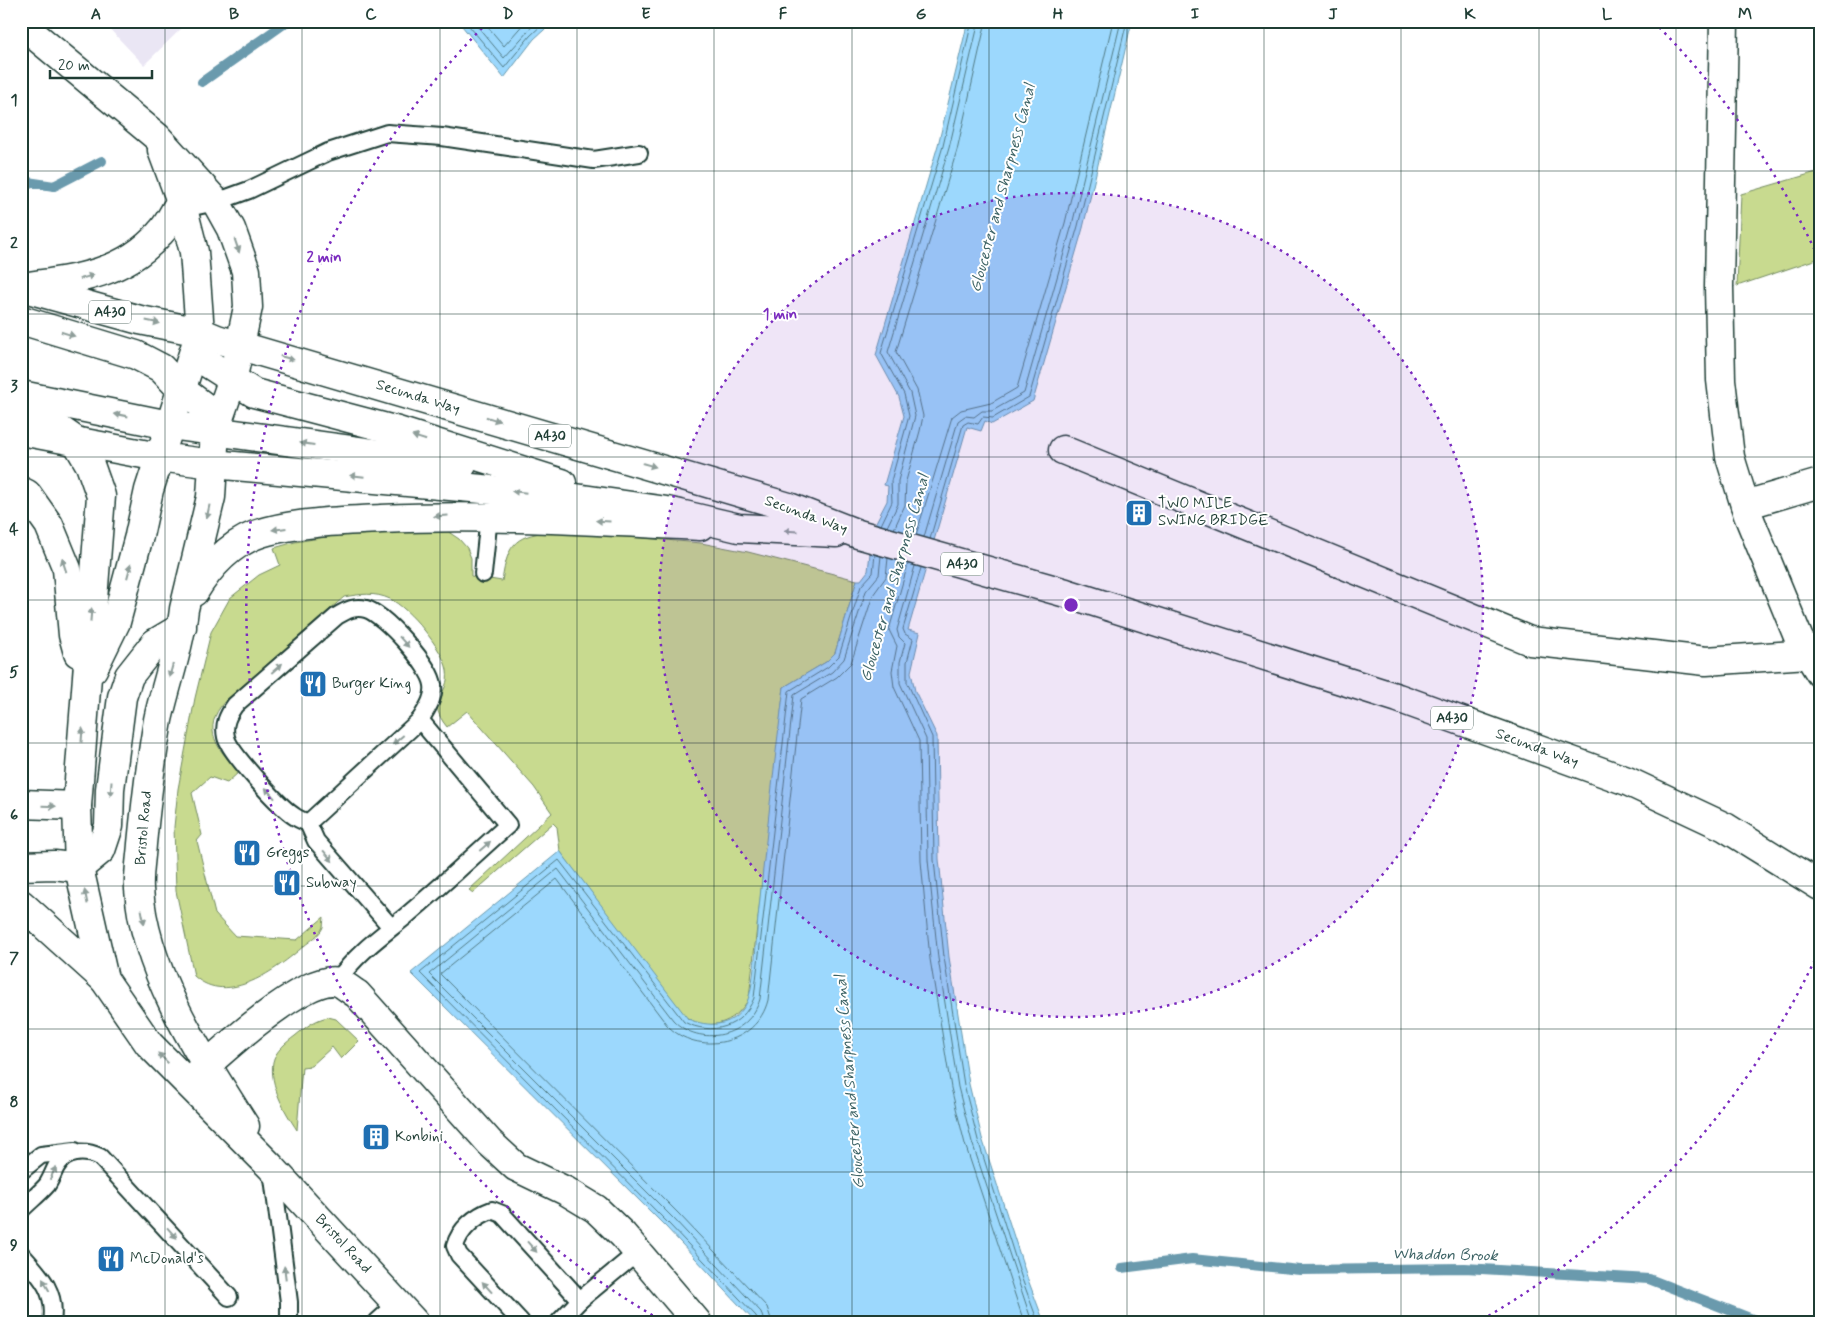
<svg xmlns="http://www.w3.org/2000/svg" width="1841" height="1343" font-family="Mynerve,sans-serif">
  <rect width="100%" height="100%" fill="#fff"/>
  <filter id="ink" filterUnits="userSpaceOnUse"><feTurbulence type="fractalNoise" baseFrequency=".02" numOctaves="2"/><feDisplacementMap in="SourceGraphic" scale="10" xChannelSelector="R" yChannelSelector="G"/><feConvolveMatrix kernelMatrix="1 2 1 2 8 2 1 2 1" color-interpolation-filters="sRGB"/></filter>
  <g filter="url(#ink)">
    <polygon fill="#eae6f4" points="102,21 189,21 144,65"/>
    <g fill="#c8da8f" stroke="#748c62">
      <polygon points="1820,171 1820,258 1737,286 1741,194"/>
      <path d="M364 531H447L459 539 467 548 471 558V576L502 581C508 541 516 535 556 531L701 543 748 552 857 580 835 653 826 662 784 687 749 998C736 1024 706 1034 682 1014L560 851 557 827 553 823 473 893 469 890 552 813 534 787 467 711 447 727C424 699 451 696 447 670 443 649 409 608 390 599 375 592 360 594 344 597L225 701C200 730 218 749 239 772L227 783 210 777 192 793 202 835 197 841 215 914 235 936 297 940 324 917 323 927C320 935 310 941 304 946 277 969 228 1007 194 976L176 891 174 827 178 789 195 698 211 632 230 598 259 575 280 565 274 548 295 542Z"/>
      <path d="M328 1017 336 1019 359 1041 341 1059 332 1047 311 1066 302 1067 297 1130C285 1112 269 1085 273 1062 275 1051 287 1042 295 1036 306 1027 314 1020 328 1017Z"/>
    </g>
    <g fill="#9cd8fd" stroke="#6a9aad">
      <polygon points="458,21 554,21 534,39 504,78"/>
      <path d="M968 21H1132L1083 228 1033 401 992 424 985 421 981 431 967 427 908 630 920 633 911 672 915 691 937 736 939 859 949 957 969 1084 982 1138 1027 1277 1044 1322H755L666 1227 411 973 560 851 688 1019C708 1027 731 1028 745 1006 755 990 756 938 758 917 766 840 774 763 784 687L826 662 835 653 857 580H861L868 571 871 544 875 524 887 501 888 486 884 485 904 416 899 397 876 355 938 145Z"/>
    </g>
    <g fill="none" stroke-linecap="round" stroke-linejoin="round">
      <g stroke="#517b84" stroke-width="1">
        <polyline points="465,21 504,68 530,36 546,21"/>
        <polyline points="473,21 504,58 537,21"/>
        <polyline points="483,21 504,46 526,21"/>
        <polyline points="881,525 892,502 891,481 909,416 904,394 881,353 943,146 972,21"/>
        <polyline points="887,527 898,504 898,481 915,416 910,393 888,352 949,148 979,21"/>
        <polyline points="894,529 905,505 906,481 920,431 923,416 917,390 896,352 957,150 986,21"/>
        <polyline points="916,535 952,417 961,410 991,403 1017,388 1065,223 1113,21"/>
        <polyline points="924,537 958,421 965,416 974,417 982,411 992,411 1024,393 1072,225 1121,21"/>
        <polyline points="930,539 963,425 968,422 978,424 983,417 993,418 1029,397 1078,226 1127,21"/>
        <polyline points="908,564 889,630 897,646 892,671 894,687 919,741 921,861 930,959 951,1088 965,1144 1024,1322"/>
        <polyline points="915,566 897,630 899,637 905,643 900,662 900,683 926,739 928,860 938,958 958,1087 972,1142 1032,1322"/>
        <polyline points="921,568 903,629 905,634 913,639 907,662 907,682 932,737 934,860 944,957 964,1085 978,1140 1022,1279 1038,1322"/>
        <path d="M758 1322 756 1316 669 1224 420 973 559 860 684 1022C712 1036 742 1028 754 998L789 691 828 667 839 656 861 586 873 573 875 554"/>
        <path d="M764 1322 761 1312 674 1219 429 974 558 869 673 1020C700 1048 749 1037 760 999L794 695 832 672 844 659 866 591 879 575 881 556"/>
        <path d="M772 1322 767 1307 679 1214 440 974 557 879 667 1025C697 1057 757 1045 768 1000L801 699 837 677 851 663 873 595 886 577 888 558"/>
      </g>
      <g stroke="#6a9aad" stroke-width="10">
        <polyline points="202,82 288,21"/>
        <polyline points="21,181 54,186 102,161"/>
        <polyline points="1122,1268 1192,1259 1300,1270 1465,1268 1649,1279 1760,1322"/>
      </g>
      <defs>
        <g id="lane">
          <polyline points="183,209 216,202 249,190 328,152 387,133 442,137 594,160 639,153"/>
          <polyline points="483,574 489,516"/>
          <path d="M308 823C303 821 298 819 294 816 280 807 229 752 226 737 223 724 228 715 235 705L337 616C347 610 355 606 366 609 384 614 431 666 433 685 435 698 426 710 420 720"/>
          <path d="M337 981C358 952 379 938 406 916 441 887 474 855 508 825L420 720 308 823 316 841 391 927"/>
          <polyline points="272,1170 289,1302 289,1322"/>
          <polyline points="21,1171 41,1155 75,1151"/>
          <path d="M21 1210C30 1201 39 1194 47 1185 51 1179 53 1173 56 1167 65 1150 85 1150 100 1157L229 1297"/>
          <path d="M21 1254C40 1275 57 1292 52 1322"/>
          <polyline points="377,1322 398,1303"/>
          <path d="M521 1322 459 1255 455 1246C460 1229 475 1216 492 1210L502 1214 580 1300"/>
          <polyline points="559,1322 580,1300 638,1252"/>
        </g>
        <g id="street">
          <polyline points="1724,21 1719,287 1721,380 1730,457 1748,515 1799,639 1820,673"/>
          <polyline points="21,24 157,137 216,202 231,229 246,271 248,307 240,345"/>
          <polyline points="162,150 181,201 194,252 200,332"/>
          <path d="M21 287C73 280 124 275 160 233 169 224 174 211 181 201"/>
          <polyline points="1063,450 1530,641 1706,661 1808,654"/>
          <polyline points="1745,505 1820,483"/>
          <polyline points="21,804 77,806"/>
          <polyline points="21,866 54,865 79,868"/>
          <polyline points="21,904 104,979"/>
          <path d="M190 1080C214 1058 306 972 338 982 344 984 351 991 357 994L490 1143 516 1167 566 1191 596 1209 623 1235 697 1322"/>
        </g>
        <g id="secondary">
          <path d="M240 345 232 381 215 430 211 497 184 609C180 647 166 683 158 720 151 761 146 802 142 844 141 859 138 875 139 889 144 972 202 1058 245 1126"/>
          <polyline points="21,403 76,441 90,465 101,496 77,806 79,868 104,979 149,1044 271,1167 414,1322"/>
          <polyline points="21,491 27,494 49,525 67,569 73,635 78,653"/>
          <path d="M194 592C211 564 235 539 268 531 302 522 346 521 381 519 488 514 594 521 700 526"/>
          <polyline points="93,669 116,622 139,536 149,490 200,332"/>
          <polyline points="79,868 101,850 109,826 110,789 122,697 129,676 155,643 182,627"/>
        </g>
        <g id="primary">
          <polyline points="21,287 140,320 200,332 217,339 789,507 858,534 1066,593 1398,698 1627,781 1725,827 1820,886"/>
          <polyline points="21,320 136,355 161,368 182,390 206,408 215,430"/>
          <polyline points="200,332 204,361 254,393 398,431 562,483"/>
          <polyline points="21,395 169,425 462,465"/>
          <polyline points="21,431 159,457 213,464 569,497 667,511 739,528 836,533"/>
        </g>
      </defs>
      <use href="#lane" stroke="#1f3d34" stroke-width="20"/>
      <use href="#street" stroke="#1f3d34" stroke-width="31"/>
      <use href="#secondary" stroke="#1f3d34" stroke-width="31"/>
      <use href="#primary" stroke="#1f3d34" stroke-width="31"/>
      <use href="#lane" stroke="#fff" stroke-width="16"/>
      <use href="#street" stroke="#fff" stroke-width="28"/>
      <use href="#secondary" stroke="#fff" stroke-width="28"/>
      <use href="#primary" stroke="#fff" stroke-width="28"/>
    </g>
    <defs><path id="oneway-solid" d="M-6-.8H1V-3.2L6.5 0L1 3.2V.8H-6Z" transform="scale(1.25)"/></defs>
    <g fill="#8f9e9a">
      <use href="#oneway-solid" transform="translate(237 246) rotate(71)"/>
      <use href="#oneway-solid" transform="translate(87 277) rotate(-16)"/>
      <use href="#oneway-solid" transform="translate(153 322) rotate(12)"/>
      <use href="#oneway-solid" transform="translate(68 334) rotate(17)"/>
      <use href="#oneway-solid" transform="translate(287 358) rotate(15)"/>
      <use href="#oneway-solid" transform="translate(121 415) rotate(-169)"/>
      <use href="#oneway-solid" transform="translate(493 419) rotate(17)"/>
      <use href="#oneway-solid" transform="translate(419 438) rotate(-162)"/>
      <use href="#oneway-solid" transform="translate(307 444) rotate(-172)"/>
      <use href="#oneway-solid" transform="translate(649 465) rotate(16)"/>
      <use href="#oneway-solid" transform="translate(357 476) rotate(-174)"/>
      <use href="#oneway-solid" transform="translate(519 492) rotate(-174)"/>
      <use href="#oneway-solid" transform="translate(208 512) rotate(102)"/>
      <use href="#oneway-solid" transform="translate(441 516) rotate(177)"/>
      <use href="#oneway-solid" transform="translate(603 521) rotate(-177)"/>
      <use href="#oneway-solid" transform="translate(279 529) rotate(173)"/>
      <use href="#oneway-solid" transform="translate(791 531) rotate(-177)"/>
      <use href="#oneway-solid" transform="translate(64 565) rotate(-108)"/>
      <use href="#oneway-solid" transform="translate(129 571) rotate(-75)"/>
      <use href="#oneway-solid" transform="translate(91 615) rotate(-85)"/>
      <use href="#oneway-solid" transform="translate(404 642) rotate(48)"/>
      <use href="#oneway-solid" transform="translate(277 668) rotate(-41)"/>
      <use href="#oneway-solid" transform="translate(171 671) rotate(105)"/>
      <use href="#oneway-solid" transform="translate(82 735) rotate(-86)"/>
      <use href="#oneway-solid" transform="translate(398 740) rotate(139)"/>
      <use href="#oneway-solid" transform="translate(111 789) rotate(94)"/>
      <use href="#oneway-solid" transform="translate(270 793) rotate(-132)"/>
      <use href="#oneway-solid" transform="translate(49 806) rotate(2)"/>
      <use href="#oneway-solid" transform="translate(485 846) rotate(-41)"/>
      <use href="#oneway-solid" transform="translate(328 856) rotate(49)"/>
      <use href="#oneway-solid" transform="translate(86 897) rotate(-102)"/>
      <use href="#oneway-solid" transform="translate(143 917) rotate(79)"/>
      <use href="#oneway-solid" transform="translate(163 1058) rotate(-135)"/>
      <use href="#oneway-solid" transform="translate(53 1173) rotate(-64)"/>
      <use href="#oneway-solid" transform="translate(172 1233) rotate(48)"/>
      <use href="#oneway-solid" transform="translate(532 1247) rotate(48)"/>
      <use href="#oneway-solid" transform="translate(285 1273) rotate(-97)"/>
      <use href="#oneway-solid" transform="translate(46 1285) rotate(-119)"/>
      <use href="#oneway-solid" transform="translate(487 1287) rotate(-132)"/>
    </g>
  </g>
  <path fill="none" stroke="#1f3d34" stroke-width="1" stroke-opacity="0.55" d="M165 21V1322M302 21V1322M440 21V1322M577 21V1322M714 21V1322M852 21V1322M989 21V1322M1127 21V1322M1264 21V1322M1401 21V1322M1539 21V1322M1676 21V1322M21 171H1820M21 314H1820M21 457H1820M21 600H1820M21 743H1820M21 886H1820M21 1029H1820M21 1172H1820"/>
  <circle cx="1071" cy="605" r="412" fill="#7b2cbf" fill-opacity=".12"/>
  <g fill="none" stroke="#7b2cbf" stroke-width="2.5" stroke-dasharray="2.5 5">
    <circle cx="1071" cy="605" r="412"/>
    <path d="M1818 953A824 824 0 0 1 1483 1319M659 1319A824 824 0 0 1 488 22M1654 22A824 824 0 0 1 1818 257"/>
  </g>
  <defs>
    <symbol id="building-square" viewBox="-11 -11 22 22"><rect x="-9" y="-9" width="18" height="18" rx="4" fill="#1f6fb2" stroke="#fff"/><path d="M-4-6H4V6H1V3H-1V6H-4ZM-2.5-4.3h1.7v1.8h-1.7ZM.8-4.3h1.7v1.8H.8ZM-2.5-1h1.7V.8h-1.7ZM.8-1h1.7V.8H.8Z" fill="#fff"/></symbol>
    <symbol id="restaurant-square" viewBox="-11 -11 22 22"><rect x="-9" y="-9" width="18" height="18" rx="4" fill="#1f6fb2" stroke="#fff"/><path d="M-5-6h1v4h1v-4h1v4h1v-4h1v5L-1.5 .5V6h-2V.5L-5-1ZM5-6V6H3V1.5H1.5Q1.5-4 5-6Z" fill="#fff"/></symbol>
  </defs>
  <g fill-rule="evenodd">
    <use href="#building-square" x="1123" y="497" width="32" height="32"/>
    <use href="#restaurant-square" x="297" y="668" width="32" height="32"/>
    <use href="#restaurant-square" x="231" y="837" width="32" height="32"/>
    <use href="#restaurant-square" x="271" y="867" width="32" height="32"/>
    <use href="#building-square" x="360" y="1121" width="32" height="32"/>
    <use href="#restaurant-square" x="95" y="1243" width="32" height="32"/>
  </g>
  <g text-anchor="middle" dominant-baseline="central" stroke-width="4" stroke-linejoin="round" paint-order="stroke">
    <g fill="#fff" stroke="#627771" stroke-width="1">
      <rect x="89" y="300.5" width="42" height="23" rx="4"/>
      <rect x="529" y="424.5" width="42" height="23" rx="4"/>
      <rect x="941" y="552.5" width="42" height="23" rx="4"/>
      <rect x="1431" y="706.5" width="42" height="23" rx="4"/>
    </g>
    <g font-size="14" font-weight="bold" fill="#1f3d34">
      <text x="110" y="312">A430</text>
      <text x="550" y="436">A430</text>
      <text x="962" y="564">A430</text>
      <text x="1452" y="718">A430</text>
    </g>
    <g font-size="15" fill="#1f3d34" stroke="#fff">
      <text transform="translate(418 397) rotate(17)">Secunda Way</text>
      <text transform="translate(806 515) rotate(20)">Secunda Way</text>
      <text transform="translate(1537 748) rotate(20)">Secunda Way</text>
      <text transform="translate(144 828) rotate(-85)">Bristol Road</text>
      <text transform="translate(343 1244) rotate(47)">Bristol Road</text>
    </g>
    <g font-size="15" fill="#1f3d34" stroke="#fff" text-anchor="start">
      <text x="1158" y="504">TWO MILE<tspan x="1158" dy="17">SWING BRIDGE</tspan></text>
      <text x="332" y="684">Burger King</text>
      <text x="266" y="853">Greggs</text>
      <text x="306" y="883">Subway</text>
      <text x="395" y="1137">Konbini</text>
      <text x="130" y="1259">McDonald's</text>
    </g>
    <g font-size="16" font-style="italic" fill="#3e6466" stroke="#fff">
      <text transform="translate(1003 188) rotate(-75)">Gloucester and Sharpness Canal</text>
      <text transform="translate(895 578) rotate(-74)">Gloucester and Sharpness Canal</text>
      <text transform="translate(850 1082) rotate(-95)">Gloucester and Sharpness Canal</text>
      <text transform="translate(1445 1255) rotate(1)">Whaddon Brook</text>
    </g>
  </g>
  <circle cx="1071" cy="605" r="8" fill="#7b2cbf" stroke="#fff" stroke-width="2.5"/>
  <g font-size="15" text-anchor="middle" font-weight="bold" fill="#7b2cbf" stroke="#fff" stroke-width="4" stroke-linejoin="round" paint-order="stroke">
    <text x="324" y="262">2 min</text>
    <text x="780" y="319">1 min</text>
  </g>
  <rect width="1841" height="1343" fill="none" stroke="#fff" stroke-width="55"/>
  <path d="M50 70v8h102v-8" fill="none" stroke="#1f3d34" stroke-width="2.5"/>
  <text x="58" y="70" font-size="15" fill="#1f3d34" stroke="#ffffff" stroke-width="4" paint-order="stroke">20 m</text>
  <rect x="28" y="28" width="1786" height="1288" fill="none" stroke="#1f3d34" stroke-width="2"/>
  <g font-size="16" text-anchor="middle" font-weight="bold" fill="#1f3d34">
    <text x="96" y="19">A</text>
    <text x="234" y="19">B</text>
    <text x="371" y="19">C</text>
    <text x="508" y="19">D</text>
    <text x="646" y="19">E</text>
    <text x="783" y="19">F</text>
    <text x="921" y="19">G</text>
    <text x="1058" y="19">H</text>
    <text x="1195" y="19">I</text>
    <text x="1333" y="19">J</text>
    <text x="1470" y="19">K</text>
    <text x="1607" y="19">L</text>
    <text x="1745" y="19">M</text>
    <text x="14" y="105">1</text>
    <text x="14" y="248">2</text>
    <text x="14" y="391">3</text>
    <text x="14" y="534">4</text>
    <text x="14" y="677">5</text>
    <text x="14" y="820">6</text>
    <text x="14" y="963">7</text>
    <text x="14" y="1107">8</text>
    <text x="14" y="1250">9</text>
  </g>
</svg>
